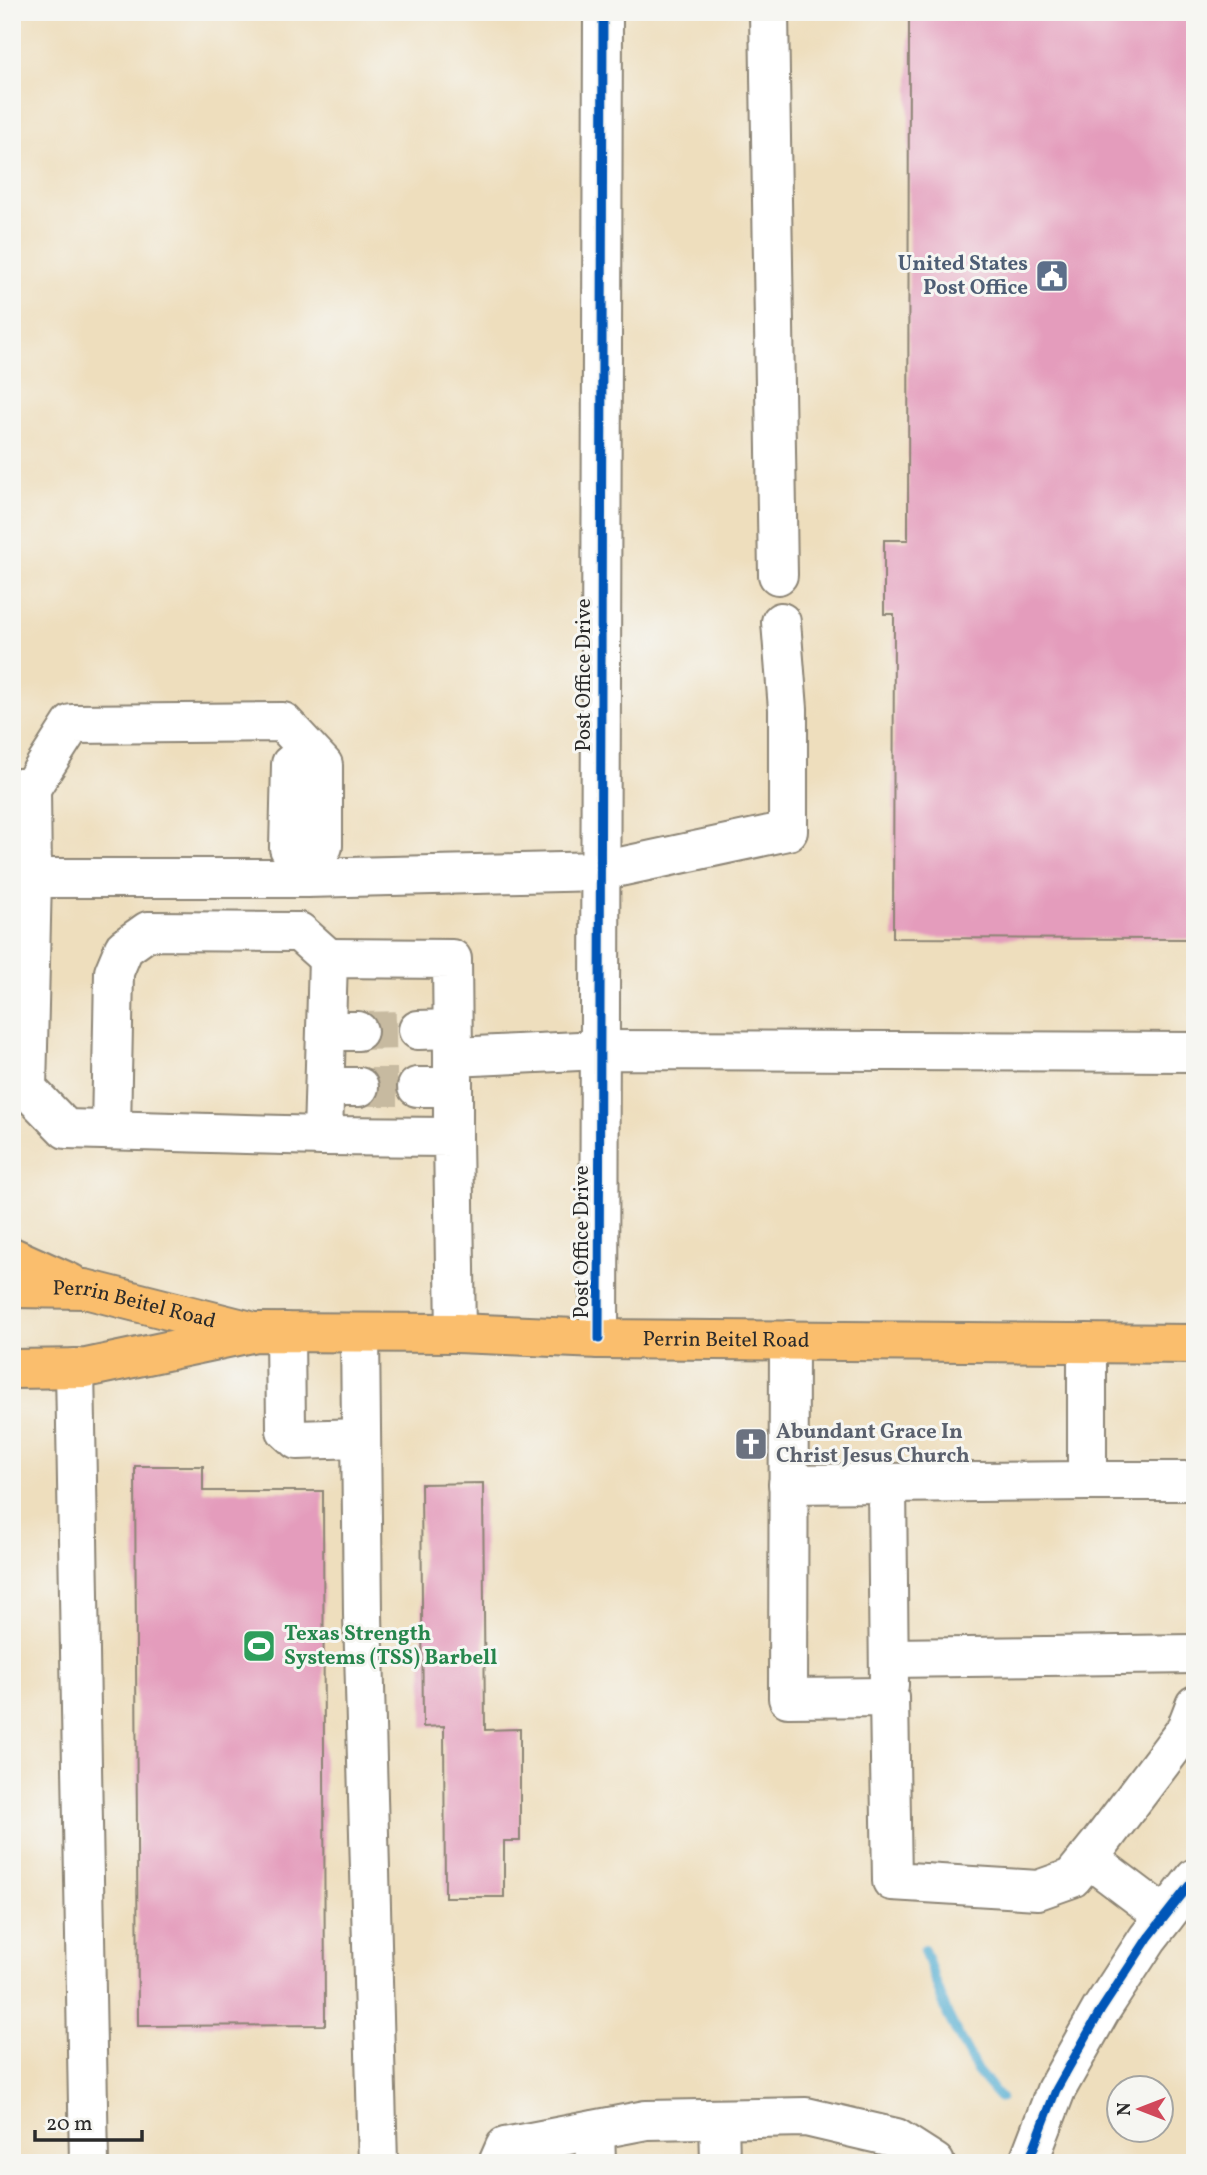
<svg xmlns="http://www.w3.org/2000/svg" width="1207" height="2175" font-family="Vollkorn,serif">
  <rect width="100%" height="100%" fill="#f6f6f2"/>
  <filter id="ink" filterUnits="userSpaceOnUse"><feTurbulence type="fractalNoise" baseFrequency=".0143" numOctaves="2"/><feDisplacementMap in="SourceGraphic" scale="14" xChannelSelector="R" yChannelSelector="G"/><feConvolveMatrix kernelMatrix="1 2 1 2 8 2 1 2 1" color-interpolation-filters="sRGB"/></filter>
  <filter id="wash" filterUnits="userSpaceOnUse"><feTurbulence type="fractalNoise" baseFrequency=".00686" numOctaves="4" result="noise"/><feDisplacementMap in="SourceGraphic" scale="28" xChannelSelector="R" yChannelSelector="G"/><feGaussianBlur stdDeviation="1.57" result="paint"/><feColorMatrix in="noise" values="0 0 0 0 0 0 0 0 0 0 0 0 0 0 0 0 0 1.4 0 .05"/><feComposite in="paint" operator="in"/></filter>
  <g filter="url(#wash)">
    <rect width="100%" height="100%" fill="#eedebd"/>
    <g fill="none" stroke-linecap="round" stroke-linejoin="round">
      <polyline stroke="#55aed2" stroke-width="10" points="924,1950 948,2016 977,2071 1000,2098"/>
    </g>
    <g id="blocks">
      <g fill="#e49cbc">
        <polygon points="909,12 1195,12 1195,939 893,938 894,614 884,614 884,540 908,540"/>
        <polygon points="135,1466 203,1466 203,1491 323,1491 325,2025 138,2026"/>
        <polygon points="483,1483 485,1730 520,1729 520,1841 504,1841 504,1897 445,1897 444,1726 423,1727 421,1484"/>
      </g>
    </g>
  </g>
  <g filter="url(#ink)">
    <use href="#blocks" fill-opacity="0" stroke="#8c8474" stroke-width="2"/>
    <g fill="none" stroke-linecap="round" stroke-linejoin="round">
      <g stroke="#c7baa0" stroke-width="38" stroke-dasharray="38 19" stroke-linecap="butt">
        <polyline points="358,1031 418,1030"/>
        <polyline points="359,1087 417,1087"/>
      </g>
      <defs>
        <g id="minor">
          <polyline points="769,12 778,575"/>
          <polyline points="12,788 31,788 32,878 27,1089 66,1129 323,1136 453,1137 456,1333"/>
          <polyline points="31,788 72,724 283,722 323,765 323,846 306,861 306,878"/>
          <polyline points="306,861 289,848 291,764 308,752"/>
          <polyline points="32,878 306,878 601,871 788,831 788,709 781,622"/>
          <polyline points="418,1030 452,1029"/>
          <polyline points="326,1031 358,1031"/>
          <polyline points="325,1087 359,1087"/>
          <polyline points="417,1087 453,1087"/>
          <polyline points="111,1130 114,972 124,948 148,931 299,932 328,958"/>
          <polyline points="323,1136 328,958 452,959 453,1057"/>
          <polyline points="453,1137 453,1057 600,1050 1195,1052"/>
          <polyline points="285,1332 286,1430 297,1440 360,1438"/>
          <polyline points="360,1334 363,1614 378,2163"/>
          <polyline points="599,1339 603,12"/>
          <polyline points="789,1340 788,1698 889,1697 892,1881 1038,1890 1072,1878 1101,1842 1185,1731 1195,1705"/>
          <polyline points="1087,1343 1087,1481 1195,1481"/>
          <polyline points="75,1368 89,2163"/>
          <polyline points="887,1482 889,1685"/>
          <polyline points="788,1484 1087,1481"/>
          <polyline points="889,1658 1195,1654"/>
          <polyline points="1088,1858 1165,1916"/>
          <polyline points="719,2119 720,2163"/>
          <polyline points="595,2130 596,2163"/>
          <polyline points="498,2163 505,2147 646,2120 806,2117 896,2138 935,2163"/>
          <polyline points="1028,2163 1056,2090 1101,2010 1148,1938 1195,1878"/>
        </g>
        <g id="major">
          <polyline points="12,1257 70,1283"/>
          <path id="s1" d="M12 1288 85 1289 247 1330"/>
          <path id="s2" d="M12 1369 86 1368 256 1332 456 1333 599 1339 1195 1344"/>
        </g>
      </defs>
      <use href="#minor" stroke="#8c8474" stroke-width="42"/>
      <use href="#major" stroke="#8c8474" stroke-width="42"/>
      <use href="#minor" stroke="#fff" stroke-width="38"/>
      <use href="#major" stroke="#fabe6d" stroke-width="38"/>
      <defs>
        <g id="cycleway">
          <polyline points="599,1339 603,12"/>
          <polyline points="1028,2163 1056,2090 1101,2010 1148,1938 1195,1878"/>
        </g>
      </defs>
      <use href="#cycleway" stroke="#f6f6f2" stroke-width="13"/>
      <use href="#cycleway" stroke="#0057b8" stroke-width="9"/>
    </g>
  </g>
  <defs>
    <symbol id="civic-square" viewBox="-11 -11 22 22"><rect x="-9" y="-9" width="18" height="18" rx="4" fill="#5c6f8a" stroke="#f6f6f2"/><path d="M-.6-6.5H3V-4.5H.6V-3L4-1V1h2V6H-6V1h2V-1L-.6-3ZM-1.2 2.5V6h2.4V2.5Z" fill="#fff"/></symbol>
    <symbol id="church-square" viewBox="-11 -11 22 22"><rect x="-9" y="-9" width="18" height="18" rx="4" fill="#6b7280" stroke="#f6f6f2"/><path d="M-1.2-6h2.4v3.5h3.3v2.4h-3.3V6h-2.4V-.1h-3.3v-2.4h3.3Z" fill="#fff"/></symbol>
    <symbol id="stadium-square" viewBox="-11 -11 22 22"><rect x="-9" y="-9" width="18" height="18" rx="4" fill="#2e9e5b" stroke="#f6f6f2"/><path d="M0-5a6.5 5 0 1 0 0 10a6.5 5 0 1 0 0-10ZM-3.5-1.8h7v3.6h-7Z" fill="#fff"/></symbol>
  </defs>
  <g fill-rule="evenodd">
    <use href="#civic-square" x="1033" y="257" width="38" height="38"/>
    <use href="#church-square" x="732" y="1425" width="38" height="38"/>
    <use href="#stadium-square" x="240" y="1627" width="38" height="38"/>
  </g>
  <g text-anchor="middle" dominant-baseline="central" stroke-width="6" stroke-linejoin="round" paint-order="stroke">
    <g font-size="21" font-weight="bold" fill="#4e5e75" stroke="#f6f6f2" text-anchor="end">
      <text x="1028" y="264">United States<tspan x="1028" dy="24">Post Office</tspan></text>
    </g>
    <g font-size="21" fill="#2b2b2b" stroke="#f6f6f2">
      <text transform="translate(584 675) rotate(-90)">Post Office Drive</text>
      <text transform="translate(582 1242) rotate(-90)">Post Office Drive</text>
      <text stroke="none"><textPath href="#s1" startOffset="124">Perrin Beitel Road</textPath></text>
      <text stroke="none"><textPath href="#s2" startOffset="718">Perrin Beitel Road</textPath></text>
    </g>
    <g font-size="21" font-weight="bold" fill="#5b616d" stroke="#f6f6f2" text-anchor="start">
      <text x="776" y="1432">Abundant Grace In<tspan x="776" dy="24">Christ Jesus Church</tspan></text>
    </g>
    <g font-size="21" font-weight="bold" fill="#27864d" stroke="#f6f6f2" text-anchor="start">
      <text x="284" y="1634">Texas Strength<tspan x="284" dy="24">Systems (TSS) Barbell</tspan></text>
    </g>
  </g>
  <rect width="1207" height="2175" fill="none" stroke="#f6f6f2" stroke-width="42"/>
  <g transform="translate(1140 2109) rotate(270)"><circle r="33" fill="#f6f6f2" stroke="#a5a5a2" stroke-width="2"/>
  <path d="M0-5L12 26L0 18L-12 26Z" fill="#d1495b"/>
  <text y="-10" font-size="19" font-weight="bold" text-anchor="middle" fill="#2b2b2b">N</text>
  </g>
  <path d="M35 2130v10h107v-10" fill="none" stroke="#2b2b2b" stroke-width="3.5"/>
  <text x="46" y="2130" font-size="21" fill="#2b2b2b" stroke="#f6f6f2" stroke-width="5" paint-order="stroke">20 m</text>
</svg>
